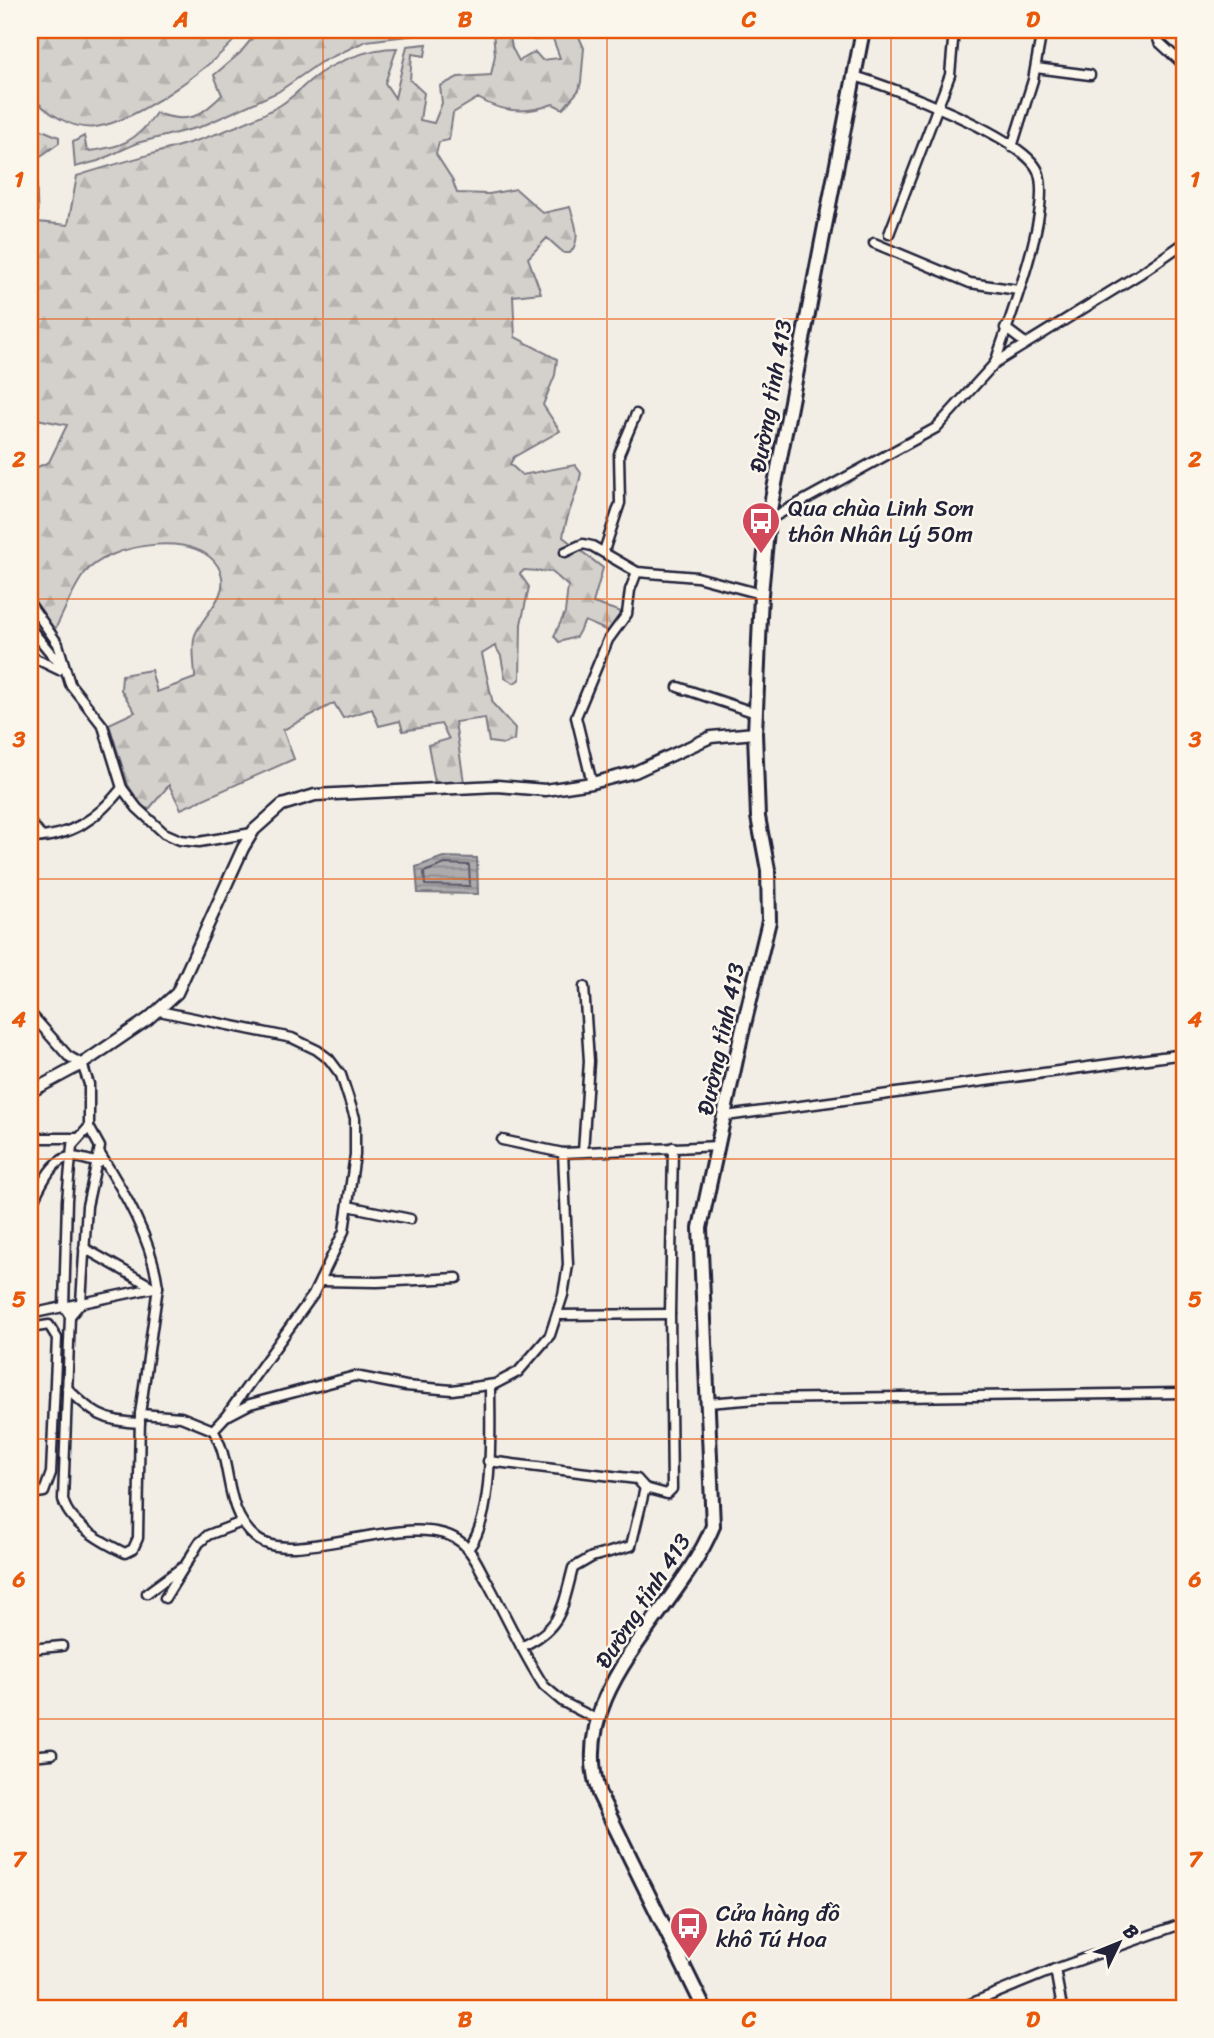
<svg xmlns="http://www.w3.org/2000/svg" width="1214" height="2038" font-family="Sriracha,sans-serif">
  <defs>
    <pattern id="forest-firs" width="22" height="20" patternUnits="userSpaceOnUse" patternTransform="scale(1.75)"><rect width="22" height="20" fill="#d4d1cc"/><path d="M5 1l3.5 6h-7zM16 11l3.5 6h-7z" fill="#b6b3b0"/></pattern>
    <pattern id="water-rules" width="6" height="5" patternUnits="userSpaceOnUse" patternTransform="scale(1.75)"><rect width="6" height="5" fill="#aeabad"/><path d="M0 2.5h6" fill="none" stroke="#8d8b8e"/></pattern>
  </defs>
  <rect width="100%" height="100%" fill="#f2eee5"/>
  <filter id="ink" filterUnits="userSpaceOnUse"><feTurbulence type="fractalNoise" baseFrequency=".0143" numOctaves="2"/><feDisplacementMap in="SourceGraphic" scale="14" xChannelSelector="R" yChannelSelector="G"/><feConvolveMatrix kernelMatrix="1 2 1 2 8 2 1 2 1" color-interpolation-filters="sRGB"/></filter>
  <g filter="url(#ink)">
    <g fill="url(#forest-firs)" stroke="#7b7a84" stroke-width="2">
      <path d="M30 30H243C216 64 140 120 96 127 72 131 45 111 30 95Z"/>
      <path d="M259 30H458L366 41 321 62 278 92 200 127 137 143 98 161 75 167 73 142 84 136 87 151C121 148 137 141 156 113 188 124 199 118 222 95L214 75 240 53Z"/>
      <path d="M493 30H509L512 48 519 61 535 52 542 60 560 58 553 39 534 40 528 30H576L584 48 581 82 579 90 563 109 553 104C527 114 502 113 478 98L453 113 449 140 439 142 436 154 452 179 457 193 489 194 516 189 543 213 570 207C575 223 582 239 570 253H564L547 238 528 258 541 293 513 296 515 337 557 359 555 375 543 405 560 431 514 457 510 464 522 475 575 465 581 473C577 497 566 513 563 537L603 568 593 603 625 613 624 620 608 631 585 621 576 637 559 642 554 636 565 613 568 586 552 572 524 570 520 574 529 587 521 624 520 679 514 683 505 678 501 656 495 646 482 654 493 704 515 728 514 740 504 744 489 742 485 718 455 722 464 782 435 783 428 745 449 739 441 724 403 731 400 721 379 726 372 709 343 718 334 703 283 730 294 759 181 809 169 785 149 809 142 807 128 785 109 724 135 712 121 690 122 675 151 670 157 692 195 678C195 665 191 647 195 635 203 615 229 596 221 573 205 527 108 543 84 574 72 590 64 613 54 631L30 600V479L35 468 49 462 67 425 32 418 30 423V177L36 176 38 222 68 225 77 176C144 154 217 141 279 106 291 99 301 88 312 79 333 62 369 48 397 48L385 83 395 98 407 46 427 44 425 56 412 54 410 80 424 93 420 120 434 123 442 103 440 86 458 77 491 75 495 55Z"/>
      <polygon points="30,125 59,137 59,143 42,155 30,159"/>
    </g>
    <polygon fill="url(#water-rules)" stroke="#76747f" stroke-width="2" points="443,857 477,858 478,894 418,893 416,867"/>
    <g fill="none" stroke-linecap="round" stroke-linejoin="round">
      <polygon stroke="#5a5969" stroke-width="2" points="445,864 469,865 470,886 425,885 424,872"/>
      <defs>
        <g id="minor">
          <polyline points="1155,30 1159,42 1184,65"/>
          <polyline points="1036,68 1090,75"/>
          <path d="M854 76C890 86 1024 137 1038 171 1053 209 1008 322 995 363"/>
          <polyline points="1012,147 1033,80 1042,30"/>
          <polyline points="889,234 950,75 954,30"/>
          <polyline points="874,243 970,283 1018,290"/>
          <polyline points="1005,328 1025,343"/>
          <polyline points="768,520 936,428 995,363 1141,273 1184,243"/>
          <polyline points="604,551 620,503 619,454 636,414"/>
          <polyline points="565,552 583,544 592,546 637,572 697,577 761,594"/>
          <polyline points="30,604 58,644 70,684 103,726 122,788 137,808 164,833 180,840 199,842 252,833"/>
          <polyline points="30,628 63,668"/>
          <polyline points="30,656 59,670"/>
          <polyline points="678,687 756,713"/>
          <polyline points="592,783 576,717 608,640 627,614 630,590 637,572"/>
          <polyline points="30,822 42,837"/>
          <path d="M30 838C71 837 97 819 122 788"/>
          <polyline points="30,1013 68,1056 82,1064 89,1084 89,1127 100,1147 87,1206 81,1303 70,1316"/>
          <polyline points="726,1116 1184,1054"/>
          <path d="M89 1127 72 1146 67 1200 64 1307 70 1316 63 1499C68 1524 104 1543 125 1553L133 1549 138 1538 140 1414 158 1287C152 1240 125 1193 100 1154"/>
          <polyline points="30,1138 78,1138"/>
          <polyline points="502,1140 563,1153 719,1146"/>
          <polyline points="583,1152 589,1061 584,987"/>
          <polyline points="348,1206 410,1219"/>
          <path d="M30 1207C38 1192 51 1158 71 1157 80 1157 90 1161 99 1163"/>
          <polyline points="84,1248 151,1286"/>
          <polyline points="320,1281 377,1282 457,1278"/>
          <polyline points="30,1314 158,1287"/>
          <polyline points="557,1315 670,1314"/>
          <polyline points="30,1328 49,1325 57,1338 51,1473 44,1492 30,1494"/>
          <path d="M67 1388C92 1413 104 1422 140 1423"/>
          <polyline points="708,1403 757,1399 1184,1393"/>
          <polyline points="140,1414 181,1417 213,1430 226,1416 313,1295 344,1231 355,1155 355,1118 341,1075 329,1059 317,1050 292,1038 159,1011"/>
          <polyline points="229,1415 250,1404 355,1376 406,1386 452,1390 495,1384 518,1372 550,1335 563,1295 568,1265 563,1153"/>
          <path d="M213 1430C234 1464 222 1508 255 1537 293 1571 416 1504 462 1543 474 1553 480 1570 488 1583 507 1618 523 1654 544 1686L563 1702 598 1720"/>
          <polyline points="488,1461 637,1479 645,1488"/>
          <path d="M468 1549C495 1518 490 1426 490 1386"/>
          <polyline points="147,1593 181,1568"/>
          <polyline points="165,1598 199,1543 208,1535 242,1522"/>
          <path d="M521 1647C562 1628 562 1609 573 1568L592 1557 631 1546 645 1488 667 1494 672 1489 670 1314 673 1147"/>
          <polyline points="30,1649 62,1646"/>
          <polyline points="30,1756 52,1754"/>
          <polyline points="1055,1969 1062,2008"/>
          <polyline points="960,2008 1055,1969 1184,1923"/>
        </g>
        <polyline id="tertiary" points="30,1092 82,1064 148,1019 177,993 243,848 254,830 282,805 315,795 497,786 545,790 592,783 635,772 711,737 755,733"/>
        <path id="secondary" d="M704 2008 599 1794C565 1690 678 1613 713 1526L700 1228 740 1041 769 921 768 870 758 817 755 733 761 594 768 520 863 30"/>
      </defs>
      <use href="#minor" stroke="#22223b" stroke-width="13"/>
      <use href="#tertiary" stroke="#22223b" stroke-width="15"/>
      <use href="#secondary" stroke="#22223b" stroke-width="18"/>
      <use href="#minor" stroke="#fbf7ec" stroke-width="8"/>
      <use href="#tertiary" stroke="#fbf7ec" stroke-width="10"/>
      <use href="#secondary" stroke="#fbf7ec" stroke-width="12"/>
    </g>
  </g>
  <path fill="none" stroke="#e8590c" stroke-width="2" stroke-opacity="0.55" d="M323 30V2008M607 30V2008M891 30V2008M30 319H1184M30 599H1184M30 879H1184M30 1159H1184M30 1439H1184M30 1719H1184"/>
  <defs>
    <symbol id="bus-pin" viewBox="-11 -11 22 30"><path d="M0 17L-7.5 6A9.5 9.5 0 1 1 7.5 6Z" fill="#d1495b" stroke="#fbf7ec"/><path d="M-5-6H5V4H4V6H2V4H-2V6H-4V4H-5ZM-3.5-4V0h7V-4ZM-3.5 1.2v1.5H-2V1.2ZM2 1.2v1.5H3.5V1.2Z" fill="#fff"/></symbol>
  </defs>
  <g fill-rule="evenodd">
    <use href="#bus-pin" x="739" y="499" width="44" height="60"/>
    <use href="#bus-pin" x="667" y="1904" width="44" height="60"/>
  </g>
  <g text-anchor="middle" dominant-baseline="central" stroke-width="5" stroke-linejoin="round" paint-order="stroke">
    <g font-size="23" fill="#22223b" stroke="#fbf7ec">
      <text transform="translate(771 396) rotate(-80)">Đường tỉnh 413</text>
      <text transform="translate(721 1039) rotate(-78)">Đường tỉnh 413</text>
      <text transform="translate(643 1601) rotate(-57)">Đường tỉnh 413</text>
    </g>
    <g font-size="23" fill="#22223b" stroke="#fbf7ec" text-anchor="start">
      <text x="788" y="508">Qua chùa Linh Sơn<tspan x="788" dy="26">thôn Nhân Lý 50m</tspan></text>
      <text x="716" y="1913">Cửa hàng đồ<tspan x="716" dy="26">khô Tú Hoa</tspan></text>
    </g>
  </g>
  <rect width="1214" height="2038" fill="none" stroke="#fbf7ec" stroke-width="77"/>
  <g transform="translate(1119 1943) rotate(47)" stroke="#fbf7ec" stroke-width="5" paint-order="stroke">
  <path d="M0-5L12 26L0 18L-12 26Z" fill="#22223b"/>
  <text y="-10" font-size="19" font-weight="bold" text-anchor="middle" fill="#22223b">B</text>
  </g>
  <rect x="38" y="38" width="1138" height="1962" fill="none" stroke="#e8590c" stroke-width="2.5"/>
  <g font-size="23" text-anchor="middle" font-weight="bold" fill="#e8590c">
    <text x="181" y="27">A</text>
    <text x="465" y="27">B</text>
    <text x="749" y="27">C</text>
    <text x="1033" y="27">D</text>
    <text x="19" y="187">1</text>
    <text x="1195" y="187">1</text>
    <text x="19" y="467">2</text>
    <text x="1195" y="467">2</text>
    <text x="19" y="747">3</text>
    <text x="1195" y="747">3</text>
    <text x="19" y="1027">4</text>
    <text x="1195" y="1027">4</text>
    <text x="19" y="1307">5</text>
    <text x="1195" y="1307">5</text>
    <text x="19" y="1587">6</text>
    <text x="1195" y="1587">6</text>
    <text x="19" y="1867">7</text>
    <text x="1195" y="1867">7</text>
    <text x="181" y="2027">A</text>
    <text x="465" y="2027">B</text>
    <text x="749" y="2027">C</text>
    <text x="1033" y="2027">D</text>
  </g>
</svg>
